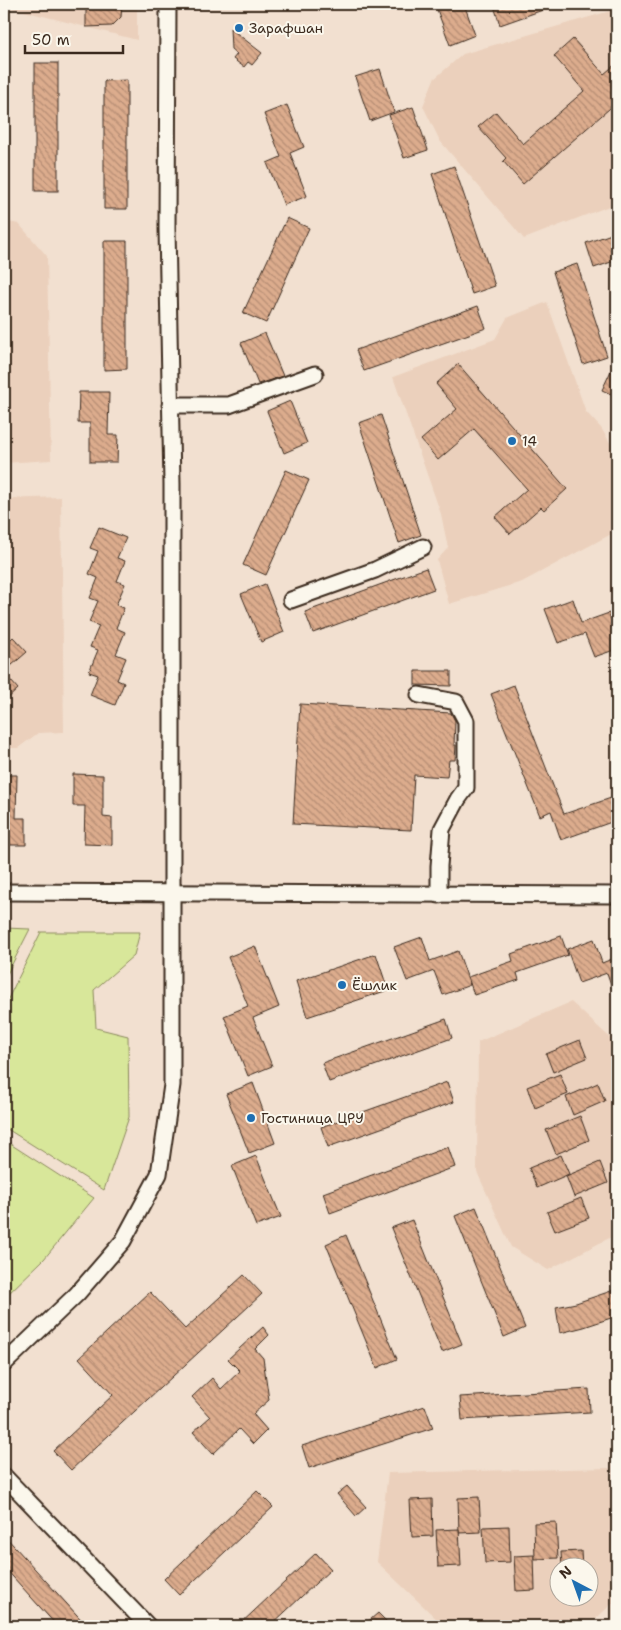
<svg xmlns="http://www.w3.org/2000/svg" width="621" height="1630" font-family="'Shantell Sans',sans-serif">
  <defs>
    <pattern id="building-back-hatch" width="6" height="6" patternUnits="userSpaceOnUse" patternTransform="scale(1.25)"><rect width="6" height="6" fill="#dcac8d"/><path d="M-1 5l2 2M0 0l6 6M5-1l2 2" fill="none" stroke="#b48c73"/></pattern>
  </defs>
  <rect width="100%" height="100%" fill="#f2e0d0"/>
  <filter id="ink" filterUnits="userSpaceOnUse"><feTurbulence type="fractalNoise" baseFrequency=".02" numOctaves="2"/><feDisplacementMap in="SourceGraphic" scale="10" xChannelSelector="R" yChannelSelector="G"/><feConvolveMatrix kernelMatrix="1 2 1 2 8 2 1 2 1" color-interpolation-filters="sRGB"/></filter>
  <g filter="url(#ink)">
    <g fill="#ebd0bc" fill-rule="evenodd">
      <polygon points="4,4 137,4 137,40 4,6"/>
      <polygon points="617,9 617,203 524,239 440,141 423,106 434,79 463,54"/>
      <polygon points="4,221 19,224 47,256 51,460 4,463"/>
      <polygon points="547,302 586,412 601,428 617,454 617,531 522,582 449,604 437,560 448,548 441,514 393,377 495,339 507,318"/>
      <polygon points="61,497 64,732 38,733 18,748 4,748 4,499"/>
      <polygon points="571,1002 617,1044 617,1234 548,1270 511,1247 477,1172 478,1042"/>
      <path d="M610 1468 617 1599 588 1626H444L377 1562 388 1473ZM558 1568H588V1598H558Z"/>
    </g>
    <g fill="#d8e79a" stroke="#8a885c">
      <polygon points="4,928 30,929 4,980"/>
      <polygon points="41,932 140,932 134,955 94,990 96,1028 128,1036 129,1117 104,1190 4,1127 4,1007"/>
      <polygon points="4,1140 94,1198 44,1259 4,1298"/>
    </g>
    <g fill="url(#building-back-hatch)" stroke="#3b2a1e">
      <polygon points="86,4 122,4 121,17 112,26 86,27"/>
      <polygon points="435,4 464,4 475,35 450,45"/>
      <polygon points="499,4 557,4 557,5 500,25 494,6"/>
      <polygon points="230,28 262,53 252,65 248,62 244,67 233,59 237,54 231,49"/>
      <polygon points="573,39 604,74 617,63 617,102 523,184 503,161 506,158 478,127 496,112 523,144 584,91 554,56"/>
      <rect x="35" y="63" width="23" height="128"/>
      <polygon points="380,69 394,112 370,121 355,77"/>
      <polygon points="127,80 127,209 104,209 104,81"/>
      <polygon points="287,105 304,147 290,153 307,196 284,205 267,163 281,157 264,114"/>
      <polygon points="413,107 428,150 404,158 389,115"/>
      <polygon points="454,166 495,286 472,294 432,174"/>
      <polygon points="287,218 309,228 266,323 243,313"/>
      <polygon points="617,232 617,260 594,268 586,243"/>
      <polygon points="104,241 127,241 127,369 104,370"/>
      <polygon points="577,264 607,356 583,364 553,272"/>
      <polygon points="478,306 486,328 364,371 356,350"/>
      <polygon points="265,333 283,376 258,384 241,343"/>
      <polygon points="617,358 617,397 602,390"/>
      <polygon points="458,364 567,489 544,510 541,507 510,534 495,517 527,489 474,429 438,460 421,440 457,409 436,384"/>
      <polygon points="79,392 109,392 108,435 118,435 117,462 90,462 90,423 78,423"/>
      <polygon points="290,401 307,443 284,453 267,411"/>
      <polygon points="381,415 421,535 399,543 359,423"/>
      <polygon points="286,470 309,480 266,575 243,565"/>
      <polygon points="99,527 126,538 117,558 125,561 117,581 125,584 116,605 124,608 116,628 125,632 116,654 126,658 117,680 124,683 115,705 90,695 98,675 89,672 98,650 90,647 99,626 89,622 98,601 90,598 98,578 89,574 98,551 90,548"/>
      <polygon points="426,568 434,589 313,633 305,612"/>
      <polygon points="265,584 284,632 261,642 241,594"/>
      <polygon points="573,599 581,623 609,613 617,637 617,649 594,657 585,634 558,643 545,609"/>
      <polygon points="13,637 27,652 4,672 4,646"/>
      <polygon points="415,671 451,671 451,686 415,685"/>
      <polygon points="4,673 18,689 4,702"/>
      <polygon points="514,685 564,814 617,796 617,820 561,840 551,811 540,816 491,694"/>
      <polygon points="300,704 451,713 455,721 454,745 456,745 455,760 449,760 447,777 414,775 411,830 293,824"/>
      <polygon points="73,774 103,775 103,817 112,818 112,845 84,844 85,806 73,806"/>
      <polygon points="4,775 17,775 16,818 26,818 26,845 4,845"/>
      <polygon points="561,936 568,955 517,973 519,980 474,995 468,977 513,961 511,954"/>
      <polygon points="422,937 430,961 458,951 470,985 443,995 434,971 407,981 394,947"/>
      <polygon points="594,939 602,963 617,957 617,999 616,999 607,973 579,983 567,949"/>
      <polygon points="255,946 279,1007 253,1018 272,1066 248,1076 224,1016 248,1006 228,957"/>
      <polygon points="376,954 388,990 307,1017 296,981"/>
      <polygon points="446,1019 452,1038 329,1082 322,1063"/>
      <polygon points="580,1040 587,1058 553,1072 546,1054"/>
      <polygon points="560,1074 568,1094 535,1108 527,1087"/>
      <polygon points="447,1082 454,1102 328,1147 321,1127"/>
      <polygon points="253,1083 275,1143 249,1153 226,1094"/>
      <polygon points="598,1083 605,1101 573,1115 566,1097"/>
      <polygon points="580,1116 589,1140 556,1154 546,1130"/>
      <polygon points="448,1147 455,1167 330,1213 323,1193"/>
      <polygon points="561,1155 569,1174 537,1188 529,1168"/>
      <polygon points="256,1156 281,1217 256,1226 232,1166"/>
      <polygon points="600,1162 608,1183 574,1197 566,1176"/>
      <polygon points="581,1198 589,1218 555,1231 547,1212"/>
      <polygon points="476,1207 525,1328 504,1337 455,1216"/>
      <polygon points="412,1220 462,1344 442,1352 391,1228"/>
      <polygon points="346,1235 397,1359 377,1368 326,1244"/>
      <polygon points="244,1275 262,1294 71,1470 53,1451 113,1395 79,1358 150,1292 185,1329"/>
      <polygon points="617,1289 617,1316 584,1327 560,1333 556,1307 576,1303"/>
      <polygon points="263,1327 269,1335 255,1349 263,1358 269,1400 253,1414 267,1430 253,1444 239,1429 213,1454 193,1432 210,1417 192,1397 212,1378 221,1389 240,1371 228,1359"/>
      <polygon points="589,1389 590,1412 462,1420 460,1397"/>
      <polygon points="425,1406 433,1428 309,1468 302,1446"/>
      <polygon points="347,1486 366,1507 356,1516 337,1494"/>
      <polygon points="257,1491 273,1507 179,1595 164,1579"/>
      <polygon points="479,1497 481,1532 459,1533 458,1498"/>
      <polygon points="432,1499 433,1536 412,1537 410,1500"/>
      <polygon points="556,1522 558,1558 535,1559 534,1523"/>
      <polygon points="509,1526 510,1562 485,1563 483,1527"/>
      <polygon points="459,1529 461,1566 438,1567 436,1530"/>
      <polygon points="4,1535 87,1626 57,1626 4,1567"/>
      <polygon points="581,1551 582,1568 562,1568 561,1552"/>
      <polygon points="316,1553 331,1569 270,1626 238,1626"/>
      <polygon points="534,1555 535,1590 516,1591 514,1556"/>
      <polygon points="378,1613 391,1626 363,1626"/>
    </g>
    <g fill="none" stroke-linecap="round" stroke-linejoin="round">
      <defs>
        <g id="minor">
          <polyline points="170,405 229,405 315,374"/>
          <polyline points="291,600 375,570 423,547"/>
          <polyline points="419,695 456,702 466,721 466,788 458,799 442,829 439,866 439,895"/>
          <polyline points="4,892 617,895"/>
          <polyline points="4,1364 77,1294 123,1241 159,1174 172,1085 172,484 167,228 168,4"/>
          <polyline points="4,1476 148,1626"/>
        </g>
      </defs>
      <use href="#minor" stroke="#3b2a1e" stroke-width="19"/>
      <use href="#minor" stroke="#fbf7ec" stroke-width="15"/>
    </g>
  </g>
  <g fill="#1f6fb2" stroke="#fbf7ec" stroke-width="2">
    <circle cx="239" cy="28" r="5"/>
    <circle cx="512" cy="441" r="5"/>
    <circle cx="342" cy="985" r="5"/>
    <circle cx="251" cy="1118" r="5"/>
  </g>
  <g text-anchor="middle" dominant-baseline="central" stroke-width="4" stroke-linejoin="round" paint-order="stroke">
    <g font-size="14" fill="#3b2a1e" stroke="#fbf7ec" text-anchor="start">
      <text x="249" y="28">Зарафшан</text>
      <text x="522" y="441">14</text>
      <text x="352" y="985">Ёшлик</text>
      <text x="261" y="1118">Гостиница ЦРУ</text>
    </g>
  </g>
  <rect width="621" height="1630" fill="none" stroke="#fbf7ec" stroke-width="20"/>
  <rect x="10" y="10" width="601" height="1610" fill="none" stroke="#3b2a1e" stroke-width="2" filter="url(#ink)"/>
  <g transform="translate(574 1582) rotate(319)"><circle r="24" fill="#fbf7ec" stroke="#aea59a"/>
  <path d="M0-4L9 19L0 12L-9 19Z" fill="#1f6fb2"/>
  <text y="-8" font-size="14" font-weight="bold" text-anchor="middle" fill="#3b2a1e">N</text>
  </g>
  <path d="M25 45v8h98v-8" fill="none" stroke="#3b2a1e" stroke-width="2.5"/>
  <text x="32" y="45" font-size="15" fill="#3b2a1e" stroke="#fbf7ec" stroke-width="4" paint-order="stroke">50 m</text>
</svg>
